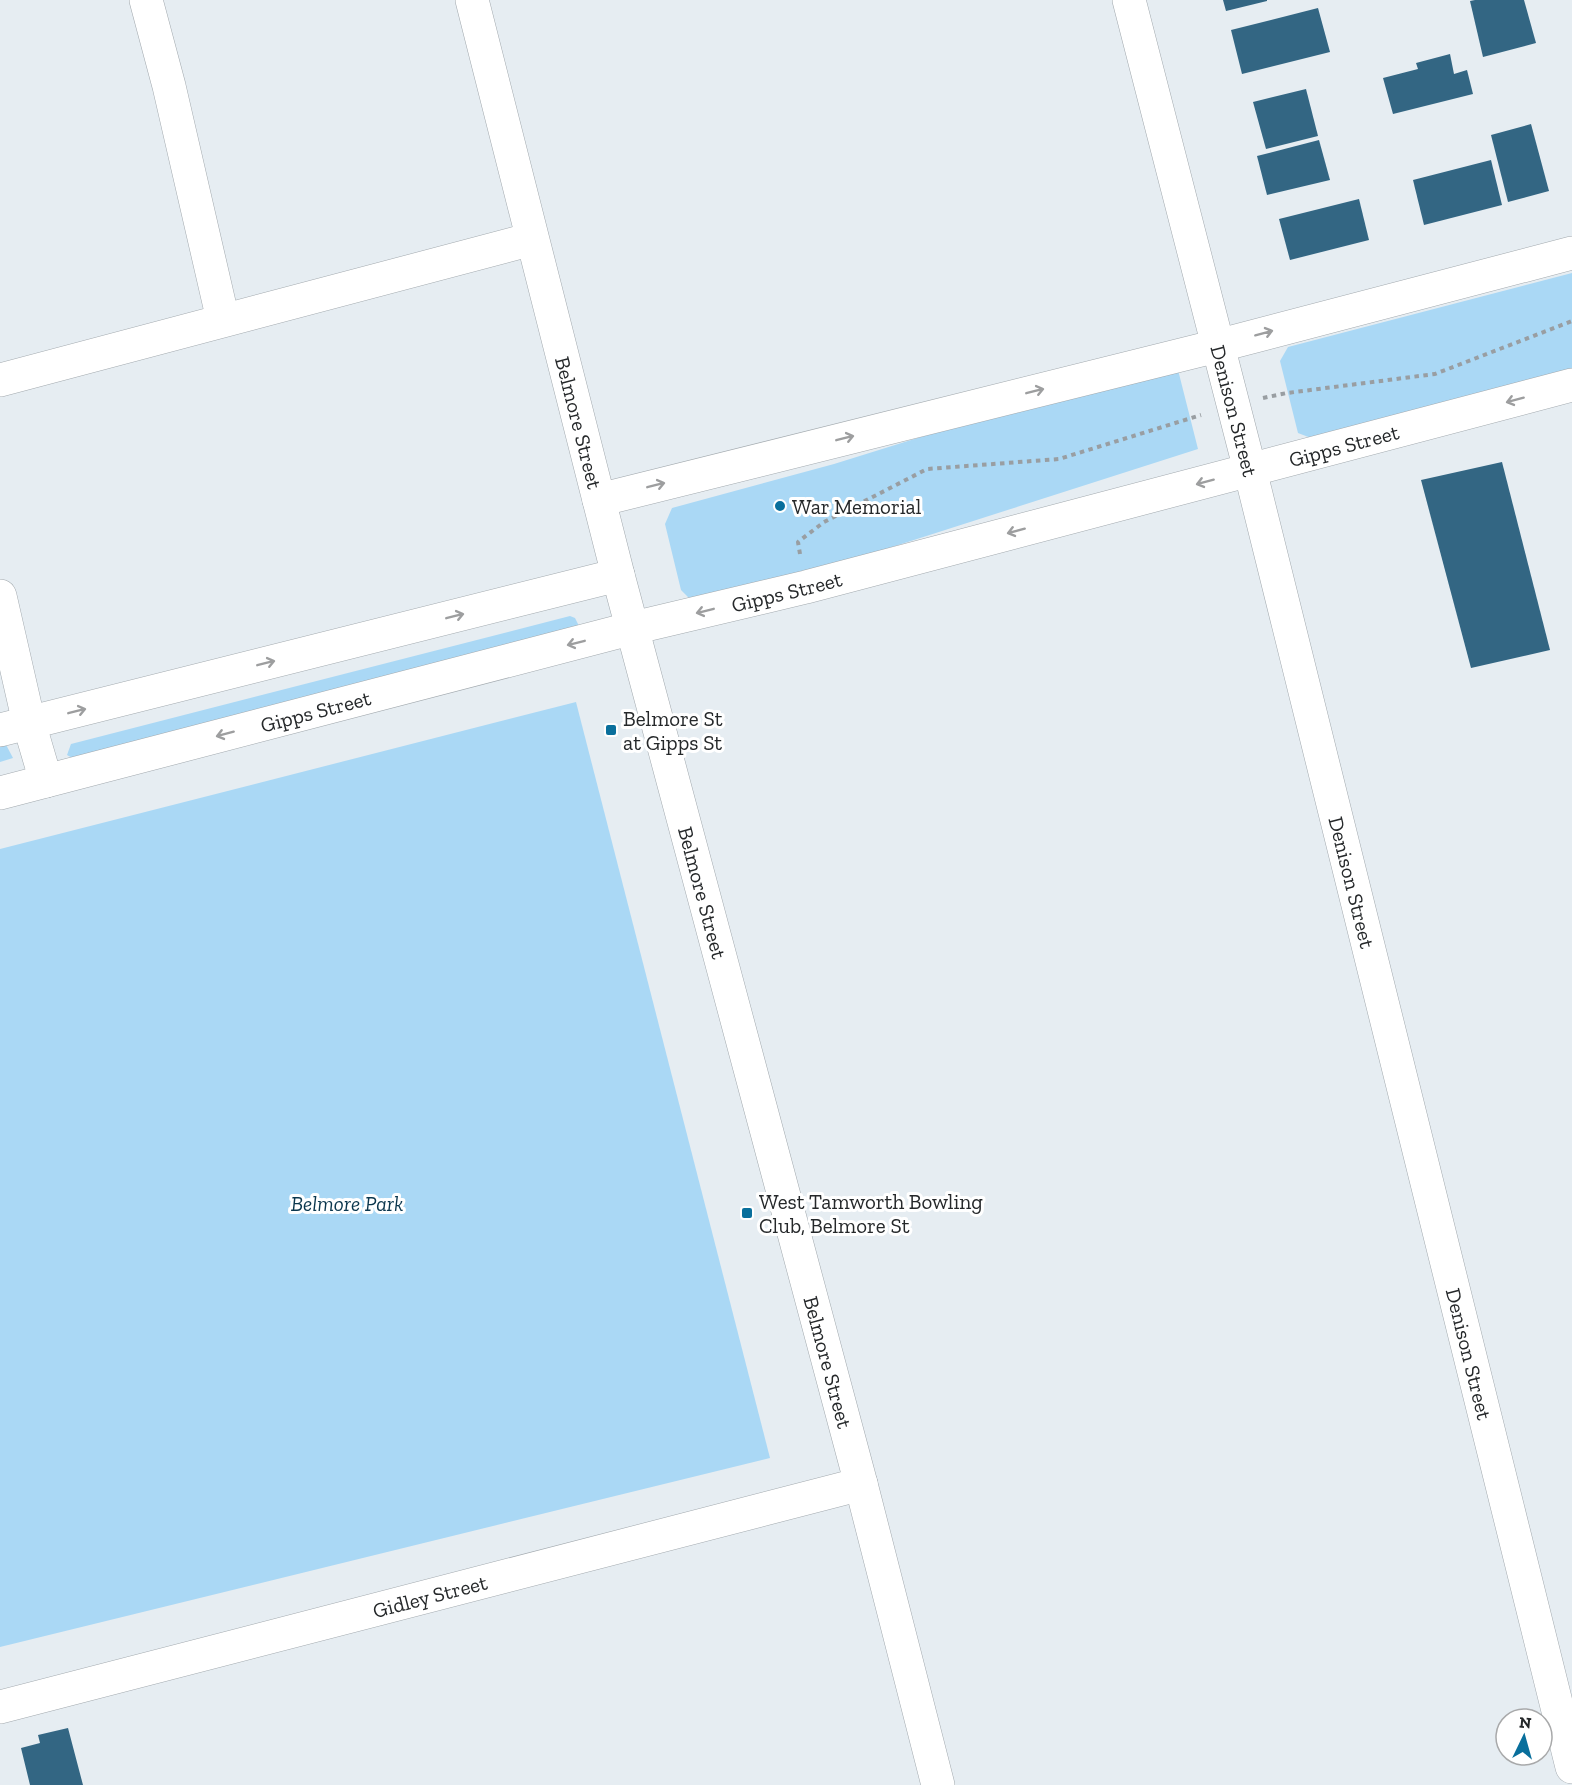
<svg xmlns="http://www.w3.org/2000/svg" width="1572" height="1785" font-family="'Zilla Slab',serif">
  <rect width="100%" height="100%" fill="#e6edf2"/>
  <g fill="#aad8f5">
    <polygon points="1572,273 1572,372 1311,438 1298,433 1280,361 1288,347"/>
    <polygon points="1175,358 1198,449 839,564 691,600 681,590 665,524 672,508 834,464"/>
    <polygon points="570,616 575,618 579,626 74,759 67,755 71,744"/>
    <polygon points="576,702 770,1458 0,1647 0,849"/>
    <polygon points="3,739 13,758 0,762 0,740"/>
  </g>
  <g fill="#336683">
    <polygon points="1223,0 1267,0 1267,1 1226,11"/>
    <polygon points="1475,0 1524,0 1536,43 1483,57 1470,1"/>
    <polygon points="1318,8 1330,52 1242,74 1231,30"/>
    <polygon points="1450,54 1454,74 1467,70 1473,94 1393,114 1383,78 1418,69 1416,63"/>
    <polygon points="1306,89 1318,136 1266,149 1253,102"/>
    <polygon points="1531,124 1549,191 1508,202 1491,135"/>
    <polygon points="1319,140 1330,180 1267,195 1257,156"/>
    <polygon points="1491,160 1502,205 1424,225 1413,180"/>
    <polygon points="1359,199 1369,240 1290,260 1279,219"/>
    <polygon points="1502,462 1550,650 1471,668 1421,480"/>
    <polygon points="68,1728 83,1785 30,1785 21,1748 40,1743 38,1735"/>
  </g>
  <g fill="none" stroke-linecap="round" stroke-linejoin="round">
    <defs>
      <g id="minor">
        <polyline points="146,0 169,86 223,320"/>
        <path id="s1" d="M472 0 618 575 861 1484 938 1785"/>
        <path id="s2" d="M1129 0 1250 470 1572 1767"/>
        <polyline points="0,380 532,239"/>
        <polyline points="599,500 1217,346 1572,253"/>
        <polyline points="0,596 29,723 46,781"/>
        <polyline points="0,730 618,575"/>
        <path id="s3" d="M0 793 633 628 806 587 1572 385"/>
        <path id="s4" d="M0 1707 861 1484"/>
      </g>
    </defs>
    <use href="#minor" stroke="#a2a9ae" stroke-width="34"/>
    <g stroke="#999ea2" stroke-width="4" stroke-dasharray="4.5 4.5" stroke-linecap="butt">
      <polyline points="1263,398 1287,393 1435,374 1572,321"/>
      <polyline points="800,554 798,542 824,522 927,469 1059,459 1201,415"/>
    </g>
    <use href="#minor" stroke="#fff" stroke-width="33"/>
  </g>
  <defs><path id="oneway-shaft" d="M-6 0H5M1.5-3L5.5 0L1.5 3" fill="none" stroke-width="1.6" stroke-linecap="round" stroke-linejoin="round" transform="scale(1.5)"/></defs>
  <g stroke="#9d9e9f">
    <use href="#oneway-shaft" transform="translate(1264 333) rotate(-15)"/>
    <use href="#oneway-shaft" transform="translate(1035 391) rotate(-14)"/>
    <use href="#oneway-shaft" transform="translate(1515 400) rotate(165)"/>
    <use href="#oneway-shaft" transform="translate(845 438) rotate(-14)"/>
    <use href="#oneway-shaft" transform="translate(1205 482) rotate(165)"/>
    <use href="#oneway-shaft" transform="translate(656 485) rotate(-14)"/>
    <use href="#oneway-shaft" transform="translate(1016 531) rotate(165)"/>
    <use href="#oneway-shaft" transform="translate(705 611) rotate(166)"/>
    <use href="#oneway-shaft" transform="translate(455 616) rotate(-14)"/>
    <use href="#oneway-shaft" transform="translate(576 643) rotate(166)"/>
    <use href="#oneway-shaft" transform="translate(266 663) rotate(-14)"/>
    <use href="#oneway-shaft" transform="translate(77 711) rotate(-14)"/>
    <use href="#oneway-shaft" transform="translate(225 734) rotate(165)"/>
  </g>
  <g fill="#096f9c" stroke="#fff" stroke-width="2">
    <circle cx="780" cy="506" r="6"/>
    <rect x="605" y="724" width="12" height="12" rx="3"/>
    <rect x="741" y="1207" width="12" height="12" rx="3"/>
  </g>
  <g text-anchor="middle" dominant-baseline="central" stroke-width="6" stroke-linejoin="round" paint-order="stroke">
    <g font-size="21" fill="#25282a" stroke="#fff">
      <text stroke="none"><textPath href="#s2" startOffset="424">Denison Street</textPath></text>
      <text stroke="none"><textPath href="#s1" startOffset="436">Belmore Street</textPath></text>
      <text stroke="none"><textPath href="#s3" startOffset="1388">Gipps Street</textPath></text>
      <text stroke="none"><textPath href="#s3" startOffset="812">Gipps Street</textPath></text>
      <text stroke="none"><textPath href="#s3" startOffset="326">Gipps Street</textPath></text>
      <text stroke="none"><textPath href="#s2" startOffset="910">Denison Street</textPath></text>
      <text stroke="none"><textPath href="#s1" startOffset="922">Belmore Street</textPath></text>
      <text stroke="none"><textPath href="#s2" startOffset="1396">Denison Street</textPath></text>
      <text stroke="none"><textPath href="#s1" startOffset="1408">Belmore Street</textPath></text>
      <text stroke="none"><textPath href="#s4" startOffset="444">Gidley Street</textPath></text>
    </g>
    <g font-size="21" fill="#25282a" stroke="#fff" text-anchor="start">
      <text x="792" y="506">War Memorial</text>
      <text x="623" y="718">Belmore St<tspan x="623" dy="24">at Gipps St</tspan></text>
      <text x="759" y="1201">West Tamworth Bowling<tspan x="759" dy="24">Club, Belmore St</tspan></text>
    </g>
    <g font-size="21" font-style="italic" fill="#0a364d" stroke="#fff">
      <text x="347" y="1203">Belmore Park</text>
    </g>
  </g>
  <g transform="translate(1524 1737) rotate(5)"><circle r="28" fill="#ffffff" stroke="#a8a9aa" stroke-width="1.5"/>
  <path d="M0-4.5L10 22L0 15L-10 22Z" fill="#096f9c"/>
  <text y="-9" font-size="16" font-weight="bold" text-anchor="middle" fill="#25282a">N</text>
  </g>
</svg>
